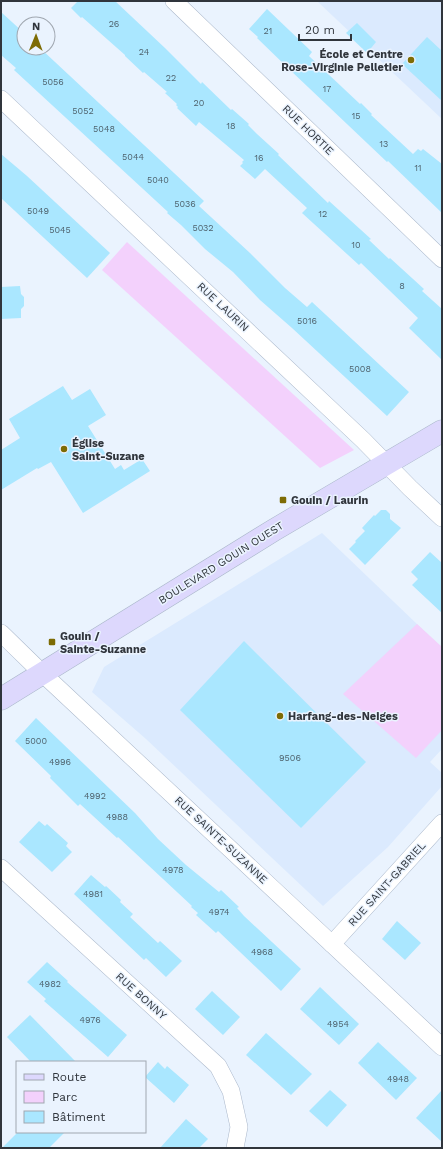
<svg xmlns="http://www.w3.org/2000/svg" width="443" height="1149" font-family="'Work Sans',sans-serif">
  <rect width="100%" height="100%" fill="#eaf3fe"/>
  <g fill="#dbeafe">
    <polygon points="317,1 442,1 442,119"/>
    <polygon points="322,533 442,648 442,749 430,762 442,773 442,786 388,847 323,906 146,739 92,692 104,667"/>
  </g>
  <g fill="#f3d1fc">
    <polygon points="127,242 354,450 320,468 102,270"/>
    <polygon points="417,624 442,647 442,730 416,758 343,694"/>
  </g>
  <g fill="#aae7ff">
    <polygon points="78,1 115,1 165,48 201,84 202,82 231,110 232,109 249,124 248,125 257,134 279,154 278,155 328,203 329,201 371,239 369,240 389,259 390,258 424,289 422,291 442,309 442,360 409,328 418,318 361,263 359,265 302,213 307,208 265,169 255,179 240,166 243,163 242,162 244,160 199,122 196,126 177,108 178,107 176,105 177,104 165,93 167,92 144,72 143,73 125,56 125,55 82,17 81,18 71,8"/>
    <polygon points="267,9 312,52 309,56 360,104 361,103 372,114 371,115 413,154 418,149 421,151 423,149 442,164 442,213 388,161 387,162 289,69 257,38 258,37 249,29"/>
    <polygon points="1,12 24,33 24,48 40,48 204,201 199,206 250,253 285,288 307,307 312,302 409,392 387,416 292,328 260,300 233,272 205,249 181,225 167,213 168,212 14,70 16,68 1,55"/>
    <polygon points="357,23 376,42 367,53 346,33"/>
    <polygon points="427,37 442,51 442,101 402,64"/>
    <polygon points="1,154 27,176 110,253 87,278 1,198"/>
    <polygon points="20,286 21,294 24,297 24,306 21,309 21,318 1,319 1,287"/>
    <polygon points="63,386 72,400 90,389 106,415 88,426 115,469 121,465 124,470 142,459 150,471 83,513 51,462 38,469 37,468 1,490 1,450 20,438 9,419"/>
    <polygon points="381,510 386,510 390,514 390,519 401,528 365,565 349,549 356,542 355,541 365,531 362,528 374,515 375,516"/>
    <polygon points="430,552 442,563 442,613 412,585 418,579 411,572"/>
    <polygon points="244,641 366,762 301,828 180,710"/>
    <polygon points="36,718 135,813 158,839 186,865 219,892 221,890 239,907 237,908 244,916 301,969 281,991 218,931 216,933 196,915 198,913 191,907 192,906 118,837 117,838 80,804 78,806 50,778 51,776 15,741"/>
    <polygon points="39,821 45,826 47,824 68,843 66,846 72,852 52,872 19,842"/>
    <polygon points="91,875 105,887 106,886 121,900 120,902 133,914 130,917 158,943 160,941 182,961 166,977 146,958 144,960 74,894"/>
    <polygon points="397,921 421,943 405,960 382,939"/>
    <polygon points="47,962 68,981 67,982 127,1035 108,1057 44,1001 46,999 27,982"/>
    <polygon points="320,987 359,1024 339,1045 300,1009"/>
    <polygon points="212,991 240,1017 223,1035 195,1009"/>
    <polygon points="30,1015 76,1062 31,1062 7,1037"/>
    <polygon points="266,1033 312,1074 291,1095 246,1055"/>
    <polygon points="378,1042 417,1078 396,1100 358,1063"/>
    <polygon points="158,1062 165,1069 167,1066 189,1085 174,1103 145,1077"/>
    <polygon points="330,1090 347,1105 327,1127 309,1111"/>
    <polygon points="442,1090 442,1142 416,1118"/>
    <polygon points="186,1119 208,1139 199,1148 160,1148"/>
    <polygon points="18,1132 65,1132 49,1148 2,1148"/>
  </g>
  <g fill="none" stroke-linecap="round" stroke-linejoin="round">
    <defs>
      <g id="minor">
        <polyline points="174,1 442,259"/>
        <polyline points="1,99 363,440 410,488 442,518"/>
        <polyline points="1,633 42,673 442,1047"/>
        <polyline points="1,868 218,1066 231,1091 239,1127 235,1148"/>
        <polyline points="332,944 442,823"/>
      </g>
      <polyline id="secondary" points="1,699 274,530 442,431"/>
    </defs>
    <use href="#minor" stroke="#acb9cc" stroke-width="18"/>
    <use href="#secondary" stroke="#acb9cc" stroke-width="23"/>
    <use href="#minor" stroke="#fff" stroke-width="17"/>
    <use href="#secondary" stroke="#ddd8fd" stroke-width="22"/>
  </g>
  <g fill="#7d6c05" stroke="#eaf3fe" stroke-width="1.5">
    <circle cx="411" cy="60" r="4"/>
    <circle cx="64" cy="449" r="4"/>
    <rect x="279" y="496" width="8" height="8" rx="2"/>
    <rect x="48" y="638" width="8" height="8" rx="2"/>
    <circle cx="280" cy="716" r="4"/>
  </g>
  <g text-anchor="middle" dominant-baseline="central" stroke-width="3" stroke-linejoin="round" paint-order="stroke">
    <g font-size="9" fill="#4e626d">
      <text x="114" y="24">26</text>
      <text x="268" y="31">21</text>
      <text x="144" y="52">24</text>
      <text x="171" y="78">22</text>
      <text x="53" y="82">5056</text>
      <text x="327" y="89">17</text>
      <text x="199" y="103">20</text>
      <text x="83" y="111">5052</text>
      <text x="356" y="116">15</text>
      <text x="231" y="126">18</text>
      <text x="104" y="129">5048</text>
      <text x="384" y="144">13</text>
      <text x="133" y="157">5044</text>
      <text x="259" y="158">16</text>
      <text x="418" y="168">11</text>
      <text x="158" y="180">5040</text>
      <text x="185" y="204">5036</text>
      <text x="38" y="211">5049</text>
      <text x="323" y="214">12</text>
      <text x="203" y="228">5032</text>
      <text x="60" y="230">5045</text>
      <text x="356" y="245">10</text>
      <text x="402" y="286">8</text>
      <text x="307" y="321">5016</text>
      <text x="360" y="369">5008</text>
      <text x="36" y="741">5000</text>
      <text x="290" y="758">9506</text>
      <text x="60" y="762">4996</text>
      <text x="95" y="796">4992</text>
      <text x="117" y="817">4988</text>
      <text x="173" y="870">4978</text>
      <text x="93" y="894">4981</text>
      <text x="219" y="912">4974</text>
      <text x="262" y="952">4968</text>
      <text x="50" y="984">4982</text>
      <text x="90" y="1020">4976</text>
      <text x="338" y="1024">4954</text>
      <text x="398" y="1079">4948</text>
    </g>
    <g font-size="11" font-weight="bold" fill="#30353c" stroke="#eaf3fe" text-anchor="start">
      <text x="403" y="54" text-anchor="end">École et Centre<tspan x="403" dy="13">Rose-Virginie Pelletier</tspan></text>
      <text x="72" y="443">Église<tspan x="72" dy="13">Saint-Suzane</tspan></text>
      <text x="291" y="500">Gouin / Laurin</text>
      <text x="60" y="636">Gouin /<tspan x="60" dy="13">Sainte-Suzanne</tspan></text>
      <text x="288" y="716">Harfang-des-Neiges</text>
    </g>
    <g font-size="11" fill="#30353c" stroke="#eaf3fe">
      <text transform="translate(308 130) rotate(44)">RUE HORTIE</text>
      <text transform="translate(223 307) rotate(43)">RUE LAURIN</text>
      <text transform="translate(221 563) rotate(-32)">BOULEVARD GOUIN OUEST</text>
      <text transform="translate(221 840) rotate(43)">RUE SAINTE-SUZANNE</text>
      <text transform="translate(387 884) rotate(-48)">RUE SAINT-GABRIEL</text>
      <text transform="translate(141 996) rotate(42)">RUE BONNY</text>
    </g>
  </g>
  <rect width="443" height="1149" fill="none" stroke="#30353c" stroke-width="4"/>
  <rect x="16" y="1061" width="130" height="72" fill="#eaf3fe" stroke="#a0a7b0"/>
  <rect x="24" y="1074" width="20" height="6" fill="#ddd8fd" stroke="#a0a7b0"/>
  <text x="52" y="1081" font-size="12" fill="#30353c">Route</text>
  <rect x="24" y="1091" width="20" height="12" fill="#f3d1fc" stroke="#a0a7b0"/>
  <text x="52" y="1101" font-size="12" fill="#30353c">Parc</text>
  <rect x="24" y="1111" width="20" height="12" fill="#aae7ff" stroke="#a0a7b0"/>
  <text x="52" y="1121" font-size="12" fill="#30353c">Bâtiment</text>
  <g transform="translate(36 36) rotate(1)"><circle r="19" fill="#eaf3fe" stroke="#a0a7b0"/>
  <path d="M0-3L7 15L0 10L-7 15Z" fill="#7d6c05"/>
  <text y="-6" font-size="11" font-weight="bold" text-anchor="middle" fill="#30353c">N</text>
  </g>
  <path d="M299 34v6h52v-6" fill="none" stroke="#30353c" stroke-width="2"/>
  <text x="305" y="34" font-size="12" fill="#30353c" stroke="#eaf3fe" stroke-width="3" paint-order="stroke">20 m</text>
</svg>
